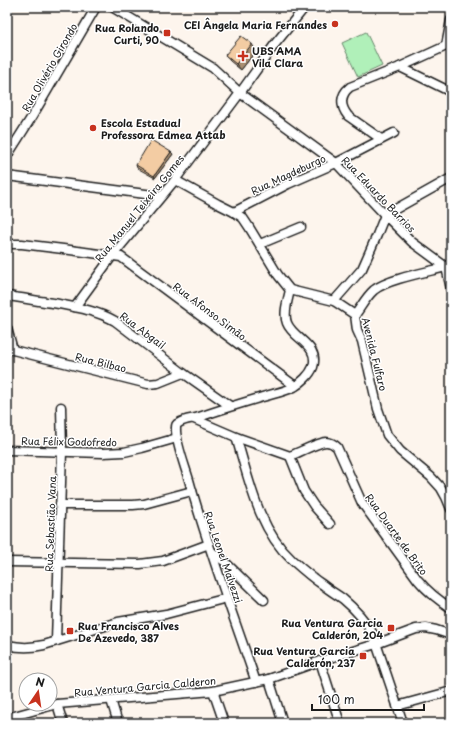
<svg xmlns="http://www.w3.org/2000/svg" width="458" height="730" font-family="'Playpen Sans',sans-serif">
  <rect width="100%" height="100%" fill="#fdf5ed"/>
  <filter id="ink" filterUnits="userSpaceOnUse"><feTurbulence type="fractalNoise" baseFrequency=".025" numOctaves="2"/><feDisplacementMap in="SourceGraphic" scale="8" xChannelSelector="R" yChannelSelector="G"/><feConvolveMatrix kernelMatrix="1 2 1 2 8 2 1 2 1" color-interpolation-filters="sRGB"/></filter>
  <g filter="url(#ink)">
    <polygon fill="#b0f0b9" stroke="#66866a" points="366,32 382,66 358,77 342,43"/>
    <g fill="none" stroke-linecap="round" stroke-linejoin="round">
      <defs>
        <g id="street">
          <polyline points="112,7 213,68 240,93 336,163 385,215 412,242 446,267"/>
          <polyline points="446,46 451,20"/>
          <polyline points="400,67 451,92"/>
          <path d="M381 139 348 116C340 106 340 95 350 87L400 67 446 46 451 42"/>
          <polyline points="7,156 33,115 96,7"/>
          <polyline points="7,176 161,196"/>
          <polyline points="175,180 218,204 234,212 243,218 249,227 278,275 290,290 334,301 355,315 357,330 362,341 378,409 387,435 400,451 431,477 441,488 446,497 451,509"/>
          <polyline points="234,212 288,184 336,163 394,133"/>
          <polyline points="7,244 22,244 63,249 121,257 295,386"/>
          <polyline points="260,244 301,227"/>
          <polyline points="450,266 446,267 451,289"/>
          <path d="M7 296C22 298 38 301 53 303 74 307 96 310 115 321L183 373 230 406"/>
          <polyline points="334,301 362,269 377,235 385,215 451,178"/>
          <polyline points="75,307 113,255 175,180 240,93 275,44 305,7"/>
          <path d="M355 315C361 307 366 297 374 290 388 279 427 272 446 267"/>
          <polyline points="7,328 13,350"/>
          <polyline points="13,350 148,384 158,383 183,373"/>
          <path d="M194 419 236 437 290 456C298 453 319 442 326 442 331 442 334 444 337 447L362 503 418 580C428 592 438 600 451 608"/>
          <path d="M236 437C249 479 258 529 292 560 302 569 312 578 323 585 329 590 336 594 343 599 355 609 365 620 373 634L403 723"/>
          <polyline points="7,450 103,453 124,452 142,448 177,438"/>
          <polyline points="290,456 304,491 314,506 330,524"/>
          <polyline points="60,505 133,505 144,504 192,491"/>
          <polyline points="212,552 224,561 264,600"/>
          <polyline points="7,562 140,564 163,561 209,544"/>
          <polyline points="56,641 62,451 61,407"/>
          <path d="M7 645C21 648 30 648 44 645L118 622 166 614 227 598"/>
          <polyline points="320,661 340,723"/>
          <polyline points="269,679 283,723"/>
          <path d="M256 682C233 615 208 548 189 480 185 466 175 441 176 428 176 425 176 424 179 423 184 419 193 419 199 417 219 410 239 404 259 398 271 394 284 392 294 387 301 383 310 375 313 367 320 345 293 339 287 323 283 313 288 300 290 290"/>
          <polyline points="213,691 224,723"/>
          <polyline points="111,700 118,723"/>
          <polyline points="57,704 63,723"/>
          <polyline points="397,706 448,692"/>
          <polyline points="7,718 57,704 213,691 269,679 320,661 376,644 416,629 426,628 436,630 451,635"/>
        </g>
      </defs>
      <use href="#street" stroke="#1c1c1c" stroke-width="11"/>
      <use href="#street" stroke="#fff" stroke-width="8"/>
    </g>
    <g fill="#d1af8c" stroke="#1c1c1c">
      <polygon points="256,51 241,70 230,61 225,55"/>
      <polygon points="173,154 155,178 137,168 136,165"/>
    </g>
    <g fill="#aa8f72" stroke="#1c1c1c">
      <polygon points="252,44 256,51 241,70 236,64"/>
      <polygon points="171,152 173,154 155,178 154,176"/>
    </g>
    <g fill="#f3cca3" stroke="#1c1c1c">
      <polygon points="241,36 252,44 236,64 225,55"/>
      <polygon points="151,140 171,152 154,176 136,165"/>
    </g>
  </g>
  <g fill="#c8321e" stroke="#fff" stroke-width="1.5">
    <circle cx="335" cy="24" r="4"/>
    <rect x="163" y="29" width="8" height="8" rx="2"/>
    <path d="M241 50h4v4h4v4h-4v4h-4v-4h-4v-4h4z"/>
    <circle cx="93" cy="128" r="4"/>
    <rect x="387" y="624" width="8" height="8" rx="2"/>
    <rect x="66" y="627" width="8" height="8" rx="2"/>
    <rect x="359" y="652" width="8" height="8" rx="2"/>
  </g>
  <g text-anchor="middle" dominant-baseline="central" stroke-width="3" stroke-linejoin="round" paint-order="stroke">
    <g font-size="10" font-weight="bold" fill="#1c1c1c" stroke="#fff" text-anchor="end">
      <text x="327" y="24">CEI Ângela Maria Fernandes</text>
      <text x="159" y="27">Rua Rolando<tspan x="159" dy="12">Curti, 90</tspan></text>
      <text x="252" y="50" text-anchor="start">UBS AMA<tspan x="252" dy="12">Vila Clara</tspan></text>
      <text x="101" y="122" text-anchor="start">Escola Estadual<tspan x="101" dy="12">Professora Edmea Attab</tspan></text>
      <text x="383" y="622">Rua Ventura Garcia<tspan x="383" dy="12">Calderón, 204</tspan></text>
      <text x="78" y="625" text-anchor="start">Rua Francisco Alves<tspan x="78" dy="12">De Azevedo, 387</tspan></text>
      <text x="355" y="650">Rua Ventura Garcia<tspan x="355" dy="12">Calderón, 237</tspan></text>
    </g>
    <g font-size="10" fill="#1c1c1c" stroke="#fff">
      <text transform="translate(49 67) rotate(-60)">Rua Olivério Girondo</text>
      <text transform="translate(288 174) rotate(-25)">Rua Magdeburgo</text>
      <text transform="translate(379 194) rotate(46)">Rua Eduardo Barrios</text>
      <text transform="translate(139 208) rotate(-51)">Rua Manuel Teixeira Gomes</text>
      <text transform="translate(210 311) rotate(37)">Rua Afonso Simão</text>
      <text transform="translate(143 330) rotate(37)">Rua Abgail</text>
      <text transform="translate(375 354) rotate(76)">Avenida Fulfaro</text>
      <text transform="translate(101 362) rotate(14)">Rua Bilbao</text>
      <text transform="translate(69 441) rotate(1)">Rua Félix Godofredo</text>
      <text transform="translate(50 524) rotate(-88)">Rua Sebastião Vana</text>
      <text transform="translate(397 534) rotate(54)">Rua Duarte de Brito</text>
      <text transform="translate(224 557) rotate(71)">Rua Leonel Malvezzi</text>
      <text transform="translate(145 686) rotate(-5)">Rua Ventura Garcia Calderon</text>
    </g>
  </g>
  <rect width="458" height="730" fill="none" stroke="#fff" stroke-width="24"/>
  <rect x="12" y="12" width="434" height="706" fill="none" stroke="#1c1c1c" stroke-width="1.5" filter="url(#ink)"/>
  <g transform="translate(38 692) rotate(13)"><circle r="19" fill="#ffffff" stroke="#a4a4a4"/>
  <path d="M0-3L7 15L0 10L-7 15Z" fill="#c8321e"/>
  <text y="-6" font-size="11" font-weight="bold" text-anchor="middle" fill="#1c1c1c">N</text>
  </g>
  <path d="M312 704v6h112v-6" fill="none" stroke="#1c1c1c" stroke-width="2"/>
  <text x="318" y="704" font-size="12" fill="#1c1c1c" stroke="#ffffff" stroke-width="3" paint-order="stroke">100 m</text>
</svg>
